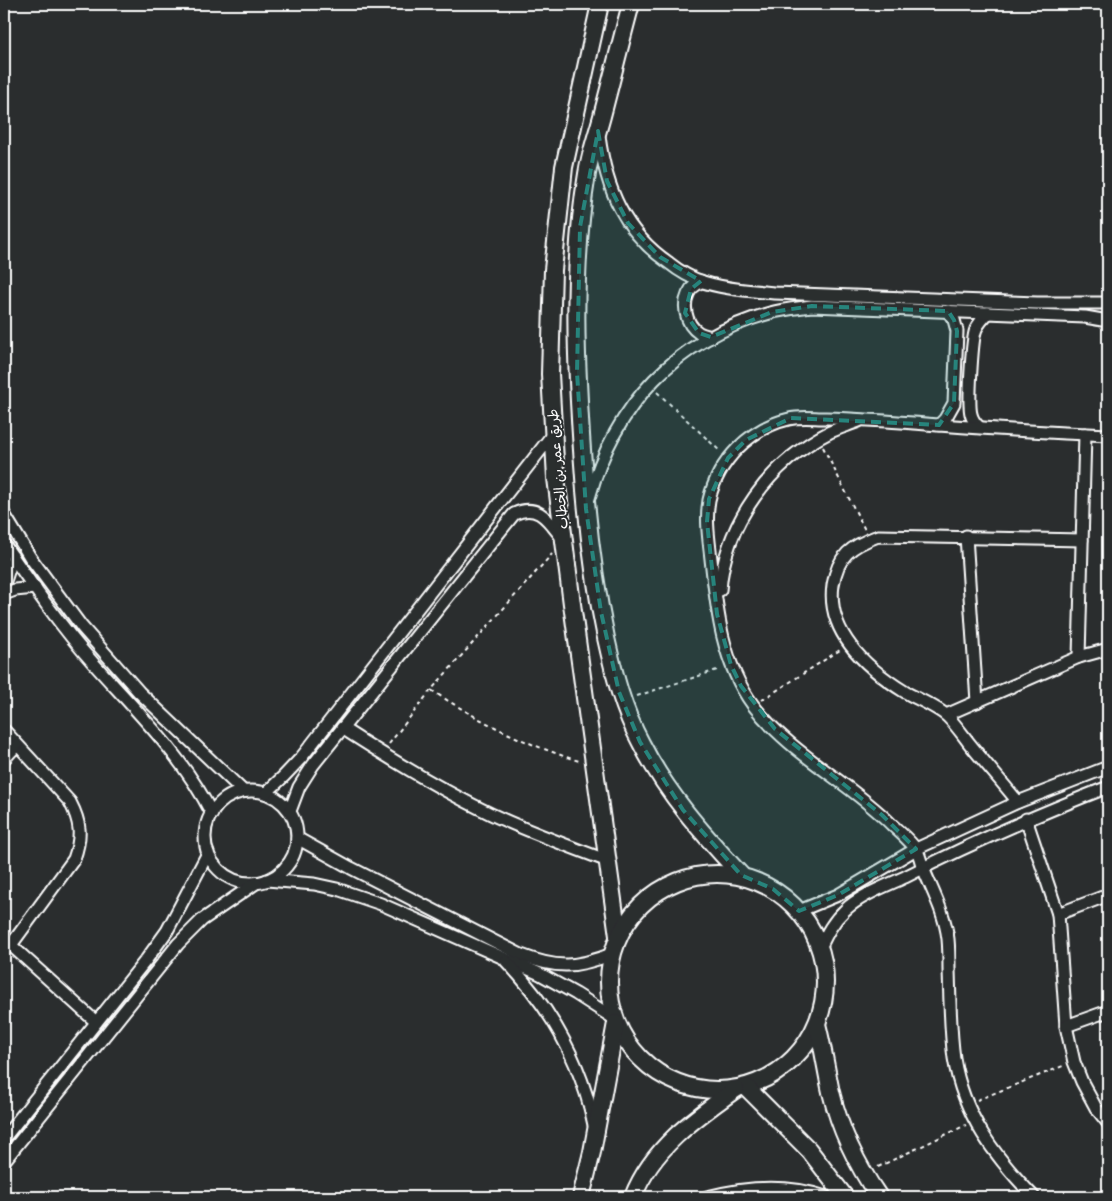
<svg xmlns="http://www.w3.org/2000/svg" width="1112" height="1201" font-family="'Playpen Sans','Playpen Sans Arabic',sans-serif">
  <rect width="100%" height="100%" fill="#2a2d2e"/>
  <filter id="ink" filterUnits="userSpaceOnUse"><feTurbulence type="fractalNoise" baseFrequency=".02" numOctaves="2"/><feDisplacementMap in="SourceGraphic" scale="10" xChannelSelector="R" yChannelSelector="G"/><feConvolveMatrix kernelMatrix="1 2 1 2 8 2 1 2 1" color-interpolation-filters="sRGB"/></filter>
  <g filter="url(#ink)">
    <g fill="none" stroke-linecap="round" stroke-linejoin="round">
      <defs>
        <g id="street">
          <path d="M599 136C606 189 624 232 669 263 679 271 691 278 703 282 726 289 751 291 775 293L1037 303H1108"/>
          <path d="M701 281C698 284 694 286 691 289 681 303 685 324 699 333 703 335 708 336 711 337"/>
          <polyline points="939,425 945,419 954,403 957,331 954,320 948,311"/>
          <path d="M979 427C975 423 972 419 971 414 968 403 972 344 975 332 977 324 983 319 988 313"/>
          <path d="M589 498C615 404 676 339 770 313 784 309 798 308 812 306L1085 317 1108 321"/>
          <polyline points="4,514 30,557 82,627 139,692 243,791"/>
          <polyline points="966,536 977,702"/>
          <path d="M4 544C32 585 61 627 95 665 137 712 183 756 212 814"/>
          <polyline points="4,584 13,557"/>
          <path d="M720 590C725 523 770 462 830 432 839 428 849 425 859 421"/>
          <polyline points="4,594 15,590 35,588"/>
          <polyline points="1079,657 1085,434"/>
          <polyline points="946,715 1079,657 1108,649"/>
          <path d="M342 728C390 759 439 789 491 814 529 832 568 846 608 861"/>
          <path d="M4 730 70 802C81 823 82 836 74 859L11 945"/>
          <polyline points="4,759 17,745"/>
          <circle cx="251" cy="837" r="46"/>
          <polyline points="266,793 284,776 301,758 553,434"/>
          <path d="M1018 802C1002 782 985 763 969 743 962 734 956 725 948 717 938 707 917 699 905 692 868 669 826 634 833 585 838 555 851 546 878 536L1082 540"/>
          <path d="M290 811 299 787 313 765 514 514C539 502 549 522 563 539"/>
          <polyline points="1026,819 1058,914 1066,1026 1074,1062 1082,1082 1096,1108 1108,1123"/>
          <path d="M297 838 351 868 521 955C557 969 576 968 612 954"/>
          <polyline points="267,880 314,884 337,889 381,904 540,974 576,994 615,1019"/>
          <polyline points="799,911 838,895 916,849 1018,802 1108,767"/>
          <polyline points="1058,914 1108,895"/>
          <polyline points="4,939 96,1022"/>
          <path d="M820 948C827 933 833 921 845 910 861 895 886 886 905 877 971 843 1039 814 1108 787"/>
          <path d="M506 961C551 1008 581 1061 594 1125"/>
          <polyline points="1066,1026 1108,1011"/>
          <polyline points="4,1138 146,960 167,931 208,853"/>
          <polyline points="4,1161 178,944 202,920 256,883"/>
          <path d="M707 1197C745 1187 788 1184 826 1197"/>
          <path d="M1034 1197C995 1157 963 1115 954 1058 950 1030 950 999 949 970 949 960 949 949 948 939 945 914 933 892 923 868 921 863 920 856 917 851 911 841 899 832 891 824 848 781 790 754 753 705 720 660 716 603 710 550 708 533 706 517 709 500 718 461 750 428 789 419 800 416 814 418 826 418 864 419 901 422 939 425 995 429 1052 433 1108 435"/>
        </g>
        <g id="secondary">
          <polyline points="600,4 564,167 553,270 550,374 556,478 572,604 618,936"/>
          <path d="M631 4C621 41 612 78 602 116 597 135 590 154 587 174 571 269 576 368 583 464 587 523 594 581 606 638 614 674 623 710 641 743 666 793 703 834 741 875"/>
          <circle cx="717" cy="982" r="108"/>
          <path d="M817 1024C823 1047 826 1069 831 1092 840 1130 857 1165 879 1197"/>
          <polyline points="746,1087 809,1150 845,1197"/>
          <polyline points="581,1197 592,1152 616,1023"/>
          <path d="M633 1197C652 1148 695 1118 736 1089"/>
        </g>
      </defs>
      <use href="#street" stroke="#fff" stroke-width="15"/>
      <use href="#secondary" stroke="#fff" stroke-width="20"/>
      <g stroke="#fff" stroke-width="2" stroke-dasharray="4 4" stroke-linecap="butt">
        <polyline points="657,392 721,452"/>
        <polyline points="823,447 865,530"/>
        <path d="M431 690C479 721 524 744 579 761"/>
        <polyline points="637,696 720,669"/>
        <polyline points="762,700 840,650"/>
        <polyline points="389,744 431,690 552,554"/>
        <polyline points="977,1100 1063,1066"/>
        <polyline points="878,1167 966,1125"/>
      </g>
      <use href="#street" stroke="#2a2d2e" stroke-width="11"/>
      <use href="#secondary" stroke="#2a2d2e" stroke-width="16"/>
    </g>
  </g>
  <path fill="#27847c" fill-opacity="0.2" stroke="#27847c" stroke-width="4" stroke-dasharray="10 6" stroke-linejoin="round" d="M598 131 607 181 628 223 660 257 701 281 691 289 685 313 699 333 711 337 772 312 812 306 948 311 954 320 957 331 954 403 939 425 791 418 746 440 728 458 709 499 707 522 717 614 731 665 741 686 775 729 882 815 916 849 838 895 799 911 773 889 741 875 683 810 640 742 619 692 601 612 586 509 577 373 580 227Z"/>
  <g text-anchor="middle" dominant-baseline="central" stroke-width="4" stroke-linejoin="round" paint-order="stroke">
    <g font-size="14" fill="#fff" stroke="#2a2d2e">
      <text transform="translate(557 469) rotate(-95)">طريق عمر بن الخطاب</text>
    </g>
  </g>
  <rect width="1112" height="1201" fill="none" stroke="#2a2d2e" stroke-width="20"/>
  <rect x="10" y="10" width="1092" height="1181" fill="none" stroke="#fff" stroke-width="2" filter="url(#ink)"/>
</svg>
